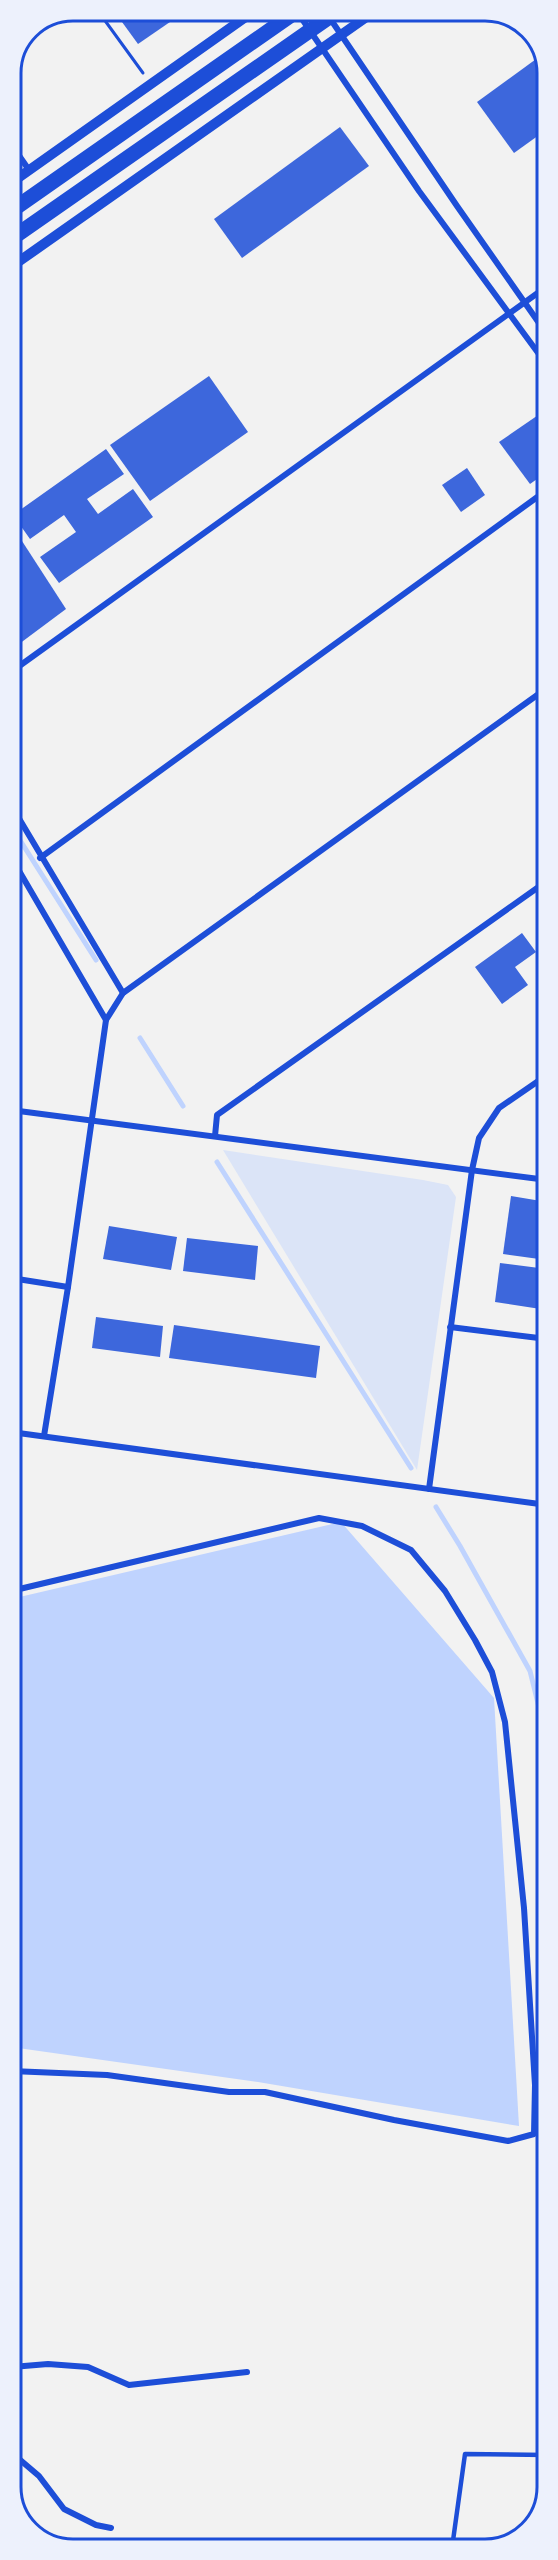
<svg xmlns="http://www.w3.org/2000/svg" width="558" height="2560" font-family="'Zilla Slab',serif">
  <rect width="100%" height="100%" fill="#f2f2f2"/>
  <polygon fill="#dbe4f7" points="223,1150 423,1180 448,1185 456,1197 417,1470"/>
  <polygon fill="#bfd3fe" points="341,1522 494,1698 519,2126 258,2082 11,2047 11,1599"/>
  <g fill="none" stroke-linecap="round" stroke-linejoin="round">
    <g stroke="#bfd3fe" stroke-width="5">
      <polyline points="11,826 96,960"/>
      <polyline points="140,1038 183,1106"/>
      <polyline points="217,1162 411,1468"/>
      <polyline points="436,1507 460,1546 530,1671 547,1740"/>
    </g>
  </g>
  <g fill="#3d67dc">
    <polygon points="114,11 186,11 138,44"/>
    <polygon points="543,54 546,61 546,130 514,153 477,102"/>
    <polygon points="340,127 369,166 242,258 214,219"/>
    <polygon points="209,376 248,432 150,501 110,445"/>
    <polygon points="547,409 547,472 530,484 499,442"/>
    <polygon points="106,449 124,474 87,499 98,514 133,489 153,517 59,583 40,557 76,532 64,515 30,539 13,515"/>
    <polygon points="467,468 485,495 461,512 442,485"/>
    <polygon points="11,524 66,609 11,650"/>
    <polygon points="522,933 536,952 515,967 528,985 502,1004 475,967"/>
    <polygon points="511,1196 547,1202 539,1259 503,1254"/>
    <polygon points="109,1226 177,1237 171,1270 103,1259"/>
    <polygon points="187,1238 258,1246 255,1280 183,1271"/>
    <polygon points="500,1263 547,1269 547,1310 495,1302"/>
    <polygon points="96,1317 163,1326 160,1357 92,1348"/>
    <polygon points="174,1325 320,1346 316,1378 169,1358"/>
  </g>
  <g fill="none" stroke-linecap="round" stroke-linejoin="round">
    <polyline stroke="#1d4ed8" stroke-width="3" points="98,11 143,73"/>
    <polyline stroke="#1d4ed8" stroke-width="4.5" points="452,2548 465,2454 547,2455"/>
    <g stroke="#1d4ed8" stroke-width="6">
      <polyline points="325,11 457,206 546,333"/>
      <polyline points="298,13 419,191 547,365"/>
      <polyline points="11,144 29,170"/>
      <polyline points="11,672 546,287"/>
      <polyline points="11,805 123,993"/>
      <polyline points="11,857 106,1020 68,1287 44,1436"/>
      <polyline points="40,858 547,490"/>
      <polyline points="106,1020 123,993 547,688"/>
      <polyline points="11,1110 547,1180"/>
      <polyline points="215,1136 217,1115 547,881"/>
      <polyline points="11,1278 68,1287"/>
      <polyline points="450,1327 547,1339"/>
      <polyline points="11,1432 547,1505"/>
      <polyline points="429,1489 472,1170 479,1138 499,1108 547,1075"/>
      <polyline points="11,1591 319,1518 362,1526 411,1550 445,1591 475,1640 492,1672 505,1722 524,1908 535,2085 534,2134 508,2141 394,2120 265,2092 229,2092 107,2075 11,2071"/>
      <polyline points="12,2367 48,2364 88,2367 129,2385 247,2372"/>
      <polyline points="12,2453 39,2476 64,2509 96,2525 111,2528"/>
    </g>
    <g stroke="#1d4ed8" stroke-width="10">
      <polyline points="11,183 254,11"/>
      <polyline points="11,267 375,11"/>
    </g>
    <g stroke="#1d4ed8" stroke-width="15">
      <polyline points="11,211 297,11"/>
      <polyline points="11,239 338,11"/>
    </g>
  </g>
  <path d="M0 0H558V2560H0ZM73 21H485A52 52 0 0 1 537 73V2487A52 52 0 0 1 485 2539H73A52 52 0 0 1 21 2487V73A52 52 0 0 1 73 21Z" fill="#edf1fc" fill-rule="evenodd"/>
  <path fill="none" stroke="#1d4ed8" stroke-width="3" d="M73 21H485A52 52 0 0 1 537 73V2487A52 52 0 0 1 485 2539H73A52 52 0 0 1 21 2487V73A52 52 0 0 1 73 21Z"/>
</svg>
